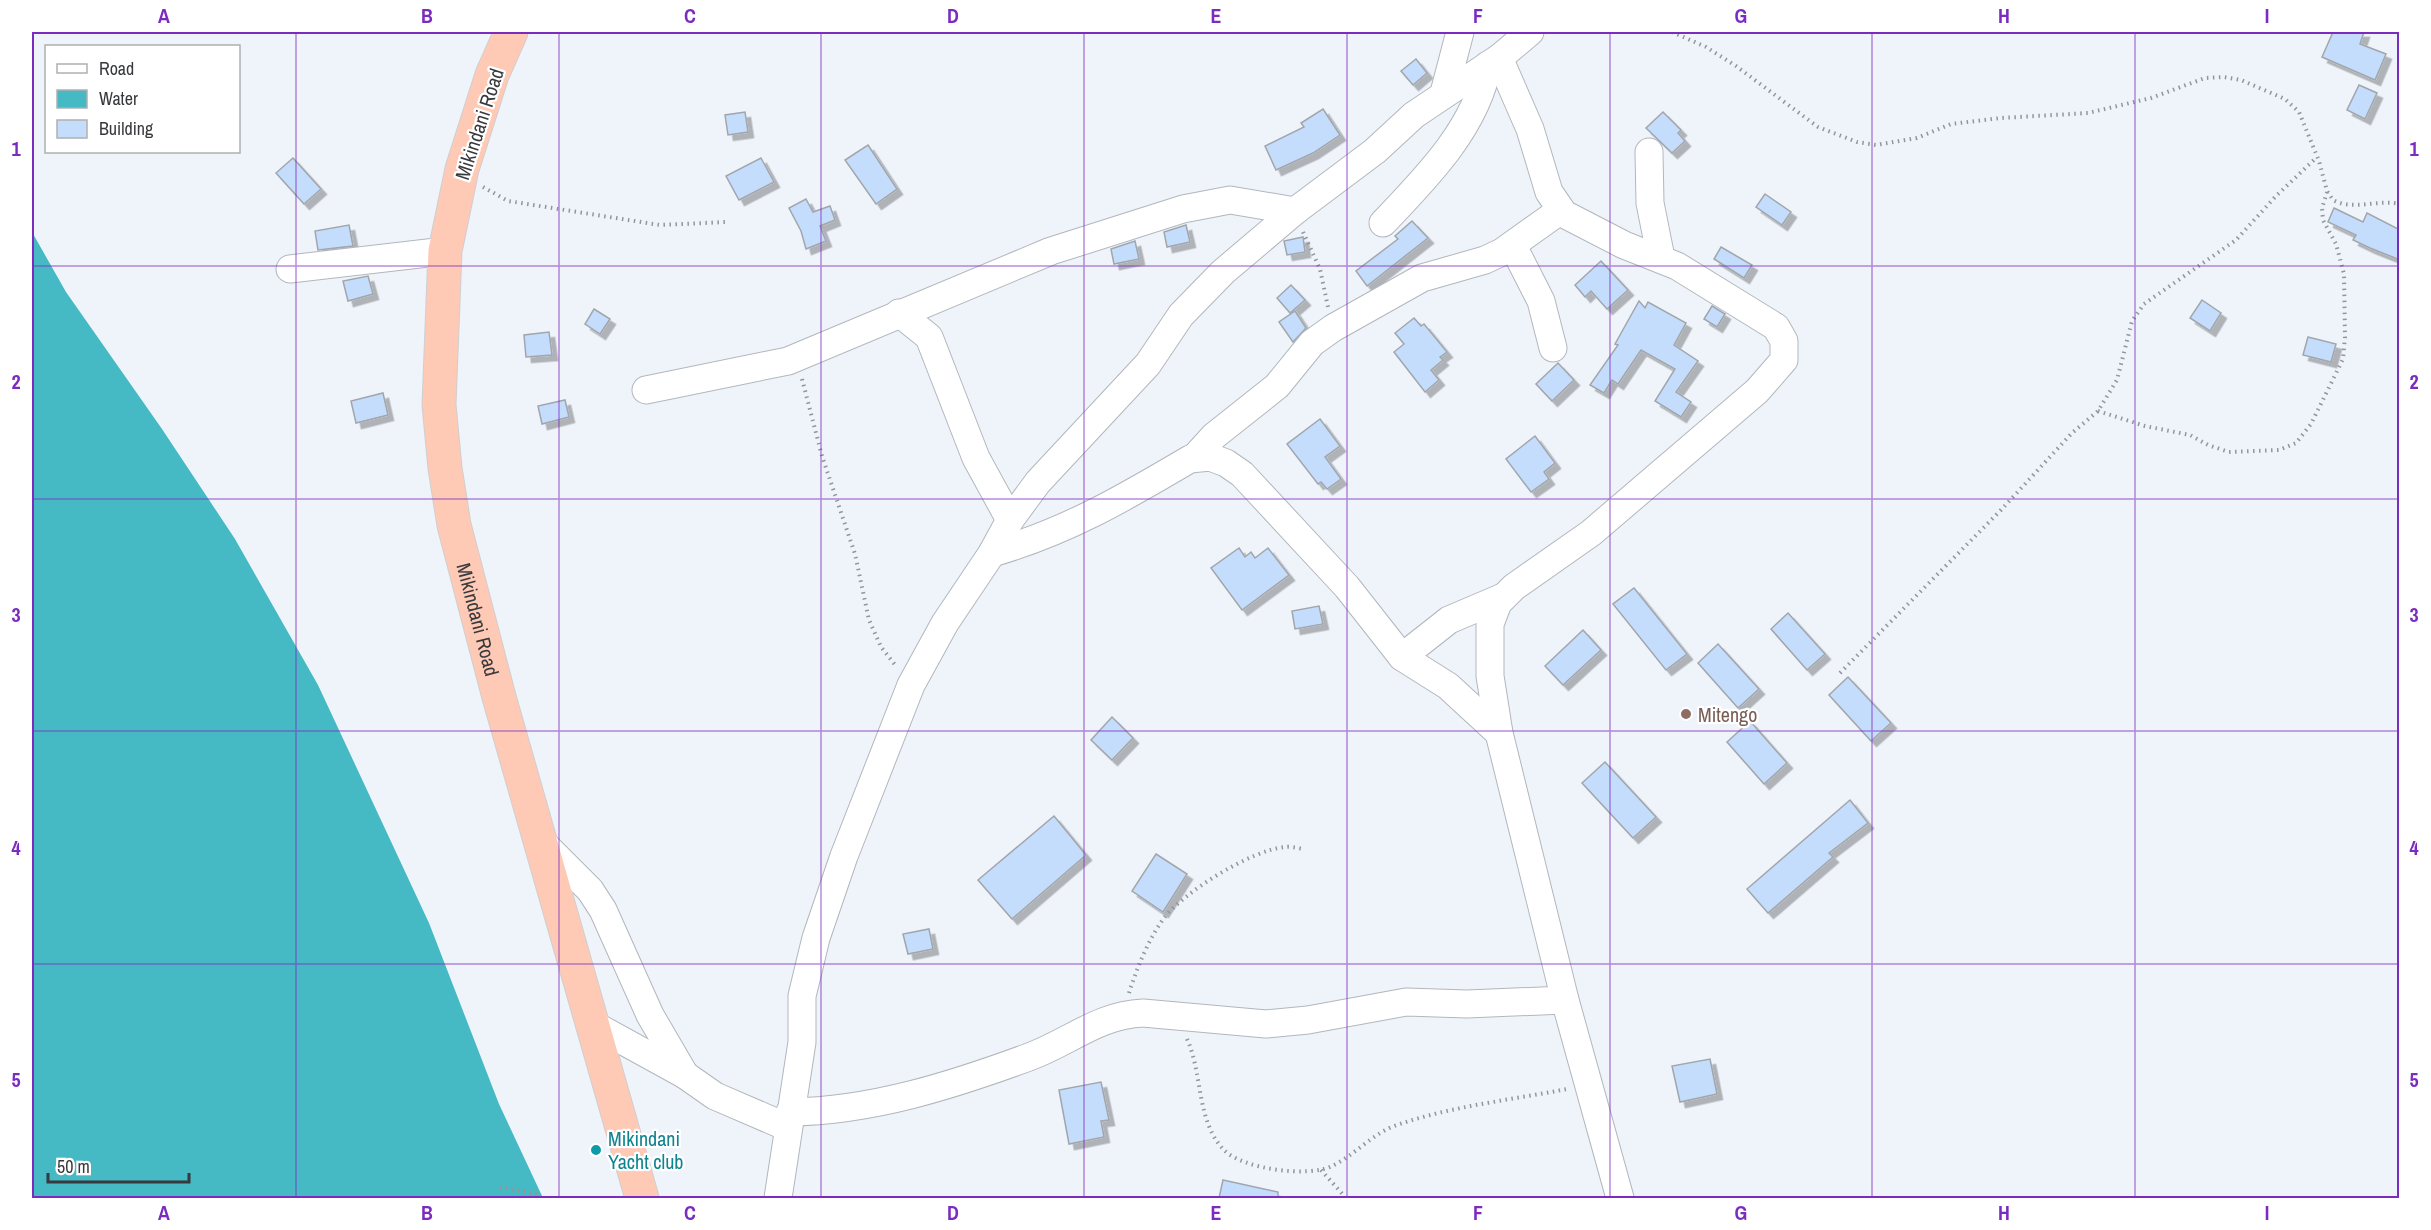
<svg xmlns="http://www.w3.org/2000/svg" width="2431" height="1230" font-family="'Archivo Narrow',sans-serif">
  <defs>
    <filter id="shadow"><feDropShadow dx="5.5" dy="5.5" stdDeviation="0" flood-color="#0004"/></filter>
  </defs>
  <rect width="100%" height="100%" fill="#eff4fa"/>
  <polygon fill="#45b9c4" points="32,232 66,292 162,429 235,539 318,685 429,923 499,1104 543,1198 32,1198"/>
  <g fill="#c5ddfd" stroke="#a1a6ac" stroke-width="1.5" filter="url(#shadow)">
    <polygon points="2333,32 2364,32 2360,44 2386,54 2375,80 2322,57"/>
    <polygon points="1416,59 1427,73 1413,85 1401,71"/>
    <polygon points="2359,85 2377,93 2365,119 2347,110"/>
    <polygon points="1323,109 1340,135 1313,153 1276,170 1265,146 1304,127 1301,123"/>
    <polygon points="745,112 748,132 728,135 725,115"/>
    <polygon points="1663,112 1681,130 1678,133 1685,141 1672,153 1646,128"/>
    <polygon points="868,145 897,189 876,204 845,160"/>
    <polygon points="293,158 321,189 304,204 276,173"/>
    <polygon points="761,158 774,182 739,200 726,176"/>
    <polygon points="1765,194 1791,212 1782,225 1756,207"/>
    <polygon points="806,199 813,212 830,206 835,220 820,226 826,241 806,249 801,231 789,208"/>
    <polygon points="2334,208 2363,222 2367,213 2400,230 2400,260 2370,248 2353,240 2356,235 2328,222"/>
    <polygon points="1412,221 1428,238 1367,286 1356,271 1398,239 1395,236"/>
    <polygon points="349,225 353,246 318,250 315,231"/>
    <polygon points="1186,225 1190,242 1167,247 1164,232"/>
    <polygon points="1303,237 1305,252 1287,255 1284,241"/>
    <polygon points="1135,241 1139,259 1114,264 1111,249"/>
    <polygon points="1721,247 1752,265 1744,278 1714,259"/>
    <polygon points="1601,261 1628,290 1607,309 1591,291 1585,297 1575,285"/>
    <polygon points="368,276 373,294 348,301 343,281"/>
    <polygon points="1291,285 1305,300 1290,313 1277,298"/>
    <polygon points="2202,300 2221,313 2210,331 2190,318"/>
    <polygon points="1639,301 1645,308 1648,302 1686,323 1674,345 1698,361 1676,392 1691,402 1681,417 1655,401 1675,369 1641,350 1618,384 1612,380 1604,393 1590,385 1618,345 1615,344"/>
    <polygon points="1712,306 1725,314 1717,327 1704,319"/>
    <polygon points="594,309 610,319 600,334 585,324"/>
    <polygon points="1295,311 1306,328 1293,342 1279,322"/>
    <polygon points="1414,318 1421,326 1424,324 1447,352 1440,357 1443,360 1431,370 1439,380 1425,392 1394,352 1404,344 1395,333"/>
    <polygon points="549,332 552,355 526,357 524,335"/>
    <polygon points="2308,337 2336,344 2331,362 2303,355"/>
    <polygon points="1558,363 1574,380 1552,401 1536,384"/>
    <polygon points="383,393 388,415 356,423 351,401"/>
    <polygon points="565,400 569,417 542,424 538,406"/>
    <polygon points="1320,419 1340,446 1325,457 1341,479 1327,489 1321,482 1318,484 1287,444"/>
    <polygon points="1535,436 1555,463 1544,472 1549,479 1531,492 1506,459"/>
    <polygon points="1239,548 1245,557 1251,552 1255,558 1268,548 1289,575 1242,610 1211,568"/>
    <polygon points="1634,588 1687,654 1666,670 1613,604"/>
    <polygon points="1319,606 1323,624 1295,629 1292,611"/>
    <polygon points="1788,613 1825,654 1807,670 1771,629"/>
    <polygon points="1583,630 1601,650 1563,685 1545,666"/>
    <polygon points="1718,644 1759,689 1738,708 1698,663"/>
    <polygon points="1848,677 1891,723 1871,741 1829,695"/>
    <polygon points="1112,717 1133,738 1112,760 1091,740"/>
    <polygon points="1750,721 1787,763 1764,784 1727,742"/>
    <polygon points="1605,762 1656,817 1633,838 1582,783"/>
    <polygon points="1850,800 1868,823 1829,853 1833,857 1768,913 1747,889"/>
    <polygon points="1054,816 1086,855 1012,919 978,880"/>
    <polygon points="1156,854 1187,874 1163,912 1132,891"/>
    <polygon points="929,929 933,949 908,954 903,934"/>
    <polygon points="1710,1059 1717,1094 1680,1102 1672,1066"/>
    <polygon points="1101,1082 1109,1120 1101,1121 1104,1137 1069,1144 1059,1090"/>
    <polygon points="1223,1180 1278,1192 1278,1198 1219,1198"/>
  </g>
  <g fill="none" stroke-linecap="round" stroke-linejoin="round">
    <defs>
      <g id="minor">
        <polyline points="1499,58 1530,129 1549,192 1564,214 1624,245 1677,266 1776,327 1784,341 1784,360 1757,391 1591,533 1514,587 1498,603 1490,624 1490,676 1499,733 1565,1000 1620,1198"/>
        <polyline points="1444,93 1460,32"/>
        <polyline points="1649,152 1650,203 1661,258"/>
        <path d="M1383 223C1426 178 1476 128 1488 65"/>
        <polyline points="1513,246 1541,301 1553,348"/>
        <polyline points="290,269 445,251"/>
        <polyline points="899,313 929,337 976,458 1010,520"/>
        <polyline points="646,390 788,361 1051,251 1183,209 1230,200 1295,211"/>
        <polyline points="1194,458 1214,436 1277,386 1312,343 1333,328 1422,278 1485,260 1502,252 1561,210"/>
        <path d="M992 553C1066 532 1124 498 1190 459L1210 457 1226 463 1242 474 1347 587 1402 657 1448 686 1499 733"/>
        <polyline points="1402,657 1449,620 1503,597"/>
        <polyline points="540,840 590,890 603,910 650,1015 685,1075"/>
        <polyline points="594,1025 685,1075 715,1096 787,1127"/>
        <path d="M790 1112C872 1111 953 1085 1029 1057 1070 1042 1098 1015 1143 1013L1266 1024 1308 1020 1406 1002 1467 1004 1565 1000"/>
        <polyline points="778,1198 802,1042 802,996 816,938 844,856 911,685 945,623 992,553 1010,520 1038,482 1148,364 1181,315 1223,272 1295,211 1375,151 1414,115 1499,58 1530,32"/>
      </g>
      <g id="highway">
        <path id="s1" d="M511 32 492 75 462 169 445 251 439 405 445 468 454 525 499 697 642 1198"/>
      </g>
    </defs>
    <use href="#minor" stroke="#b2b7bd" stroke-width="29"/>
    <use href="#highway" stroke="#cfcfd0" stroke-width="35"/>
    <g stroke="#92969a" stroke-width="4" stroke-dasharray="1.5 4.5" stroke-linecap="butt">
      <path d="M1672 32 1706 47 1736 66 1818 127 1857 142 1876 145 1917 138 1951 124 2001 118 2088 113 2151 98 2205 78 2224 77 2241 80 2285 99 2299 112 2319 161 2327 191 2333 200C2353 211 2378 199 2400 204"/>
      <polyline points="483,187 508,201 660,225 726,222"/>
      <polyline points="1303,232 1320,269 1328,307"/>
      <polyline points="802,379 822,456 855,554 869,620 881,647 896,666"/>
      <polyline points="2098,411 2145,426 2190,435 2208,445 2229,452 2279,450 2296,443 2311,424 2343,359 2345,337 2344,274 2336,244 2323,220 2322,208 2327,192"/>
      <polyline points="1840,673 2001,510 2072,433 2098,411 2117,380 2132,321 2144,304 2236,240 2276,196 2317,157"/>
      <path d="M1129 993C1137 968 1148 940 1164 918 1184 892 1251 850 1285 847 1290 846 1297 848 1303 849"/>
      <path d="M1187 1039C1203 1074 1196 1121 1224 1150 1242 1169 1309 1178 1332 1166 1355 1155 1373 1133 1397 1125 1452 1106 1511 1100 1567 1089"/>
      <polyline points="1321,1170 1346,1198"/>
      <polyline points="500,1187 541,1195"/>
    </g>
    <use href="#minor" stroke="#fff" stroke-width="27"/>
    <use href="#highway" stroke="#fec9b5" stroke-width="33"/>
  </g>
  <path fill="none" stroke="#7b2cbf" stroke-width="1.5" stroke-opacity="0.55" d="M296 32V1198M559 32V1198M821 32V1198M1084 32V1198M1347 32V1198M1610 32V1198M1872 32V1198M2135 32V1198M32 266H2400M32 499H2400M32 731H2400M32 964H2400"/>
  <circle fill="#8d6e63" stroke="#fff" stroke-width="2" cx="1686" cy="714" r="6"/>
  <circle fill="#0f9aa8" stroke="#fff" stroke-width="2" cx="596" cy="1150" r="6"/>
  <g text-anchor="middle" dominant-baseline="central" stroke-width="4.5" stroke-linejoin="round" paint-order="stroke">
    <g font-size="20" fill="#37393c" stroke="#fff">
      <text transform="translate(479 124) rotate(-72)">Mikindani Road</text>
      <text stroke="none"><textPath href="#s1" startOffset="602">Mikindani Road</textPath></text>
    </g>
    <g font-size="20" fill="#785e54" stroke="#fff" text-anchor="start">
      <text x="1698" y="714">Mitengo</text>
    </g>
    <g font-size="20" fill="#0d838f" stroke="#fff" text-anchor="start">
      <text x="608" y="1138">Mikindani<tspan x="608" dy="23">Yacht club</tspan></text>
    </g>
  </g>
  <rect width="2431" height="1230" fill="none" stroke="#ffffff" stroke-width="66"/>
  <rect x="45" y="45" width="195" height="108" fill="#ffffff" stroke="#afb0b1" stroke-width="1.5"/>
  <rect x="57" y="64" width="30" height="9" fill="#ffffff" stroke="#afb0b1" stroke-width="1.5"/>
  <text x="99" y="75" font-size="18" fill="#37393c">Road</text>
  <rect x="57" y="90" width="30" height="18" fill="#45b9c4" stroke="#afb0b1" stroke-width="1.5"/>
  <text x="99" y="105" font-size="18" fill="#37393c">Water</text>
  <rect x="57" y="120" width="30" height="18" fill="#c5ddfd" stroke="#afb0b1" stroke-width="1.5"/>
  <text x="99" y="135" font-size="18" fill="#37393c">Building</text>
  <path d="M48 1173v9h141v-9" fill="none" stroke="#37393c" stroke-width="3"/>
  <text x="57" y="1173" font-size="18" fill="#37393c" stroke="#ffffff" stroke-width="4.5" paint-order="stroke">50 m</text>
  <rect x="33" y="33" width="2365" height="1164" fill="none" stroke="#7b2cbf" stroke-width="2"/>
  <g font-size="20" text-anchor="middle" font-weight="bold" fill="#7b2cbf">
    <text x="164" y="23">A</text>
    <text x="427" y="23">B</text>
    <text x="690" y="23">C</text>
    <text x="953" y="23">D</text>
    <text x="1216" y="23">E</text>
    <text x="1478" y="23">F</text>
    <text x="1741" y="23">G</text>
    <text x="2004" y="23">H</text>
    <text x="2267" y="23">I</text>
    <text x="16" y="156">1</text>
    <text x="2414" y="156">1</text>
    <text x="16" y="389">2</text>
    <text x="2414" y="389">2</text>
    <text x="16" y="622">3</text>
    <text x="2414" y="622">3</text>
    <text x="16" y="855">4</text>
    <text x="2414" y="855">4</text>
    <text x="16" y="1087">5</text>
    <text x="2414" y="1087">5</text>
    <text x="164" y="1220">A</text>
    <text x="427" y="1220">B</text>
    <text x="690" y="1220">C</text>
    <text x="953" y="1220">D</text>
    <text x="1216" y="1220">E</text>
    <text x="1478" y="1220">F</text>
    <text x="1741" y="1220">G</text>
    <text x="2004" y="1220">H</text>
    <text x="2267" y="1220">I</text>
  </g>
</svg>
